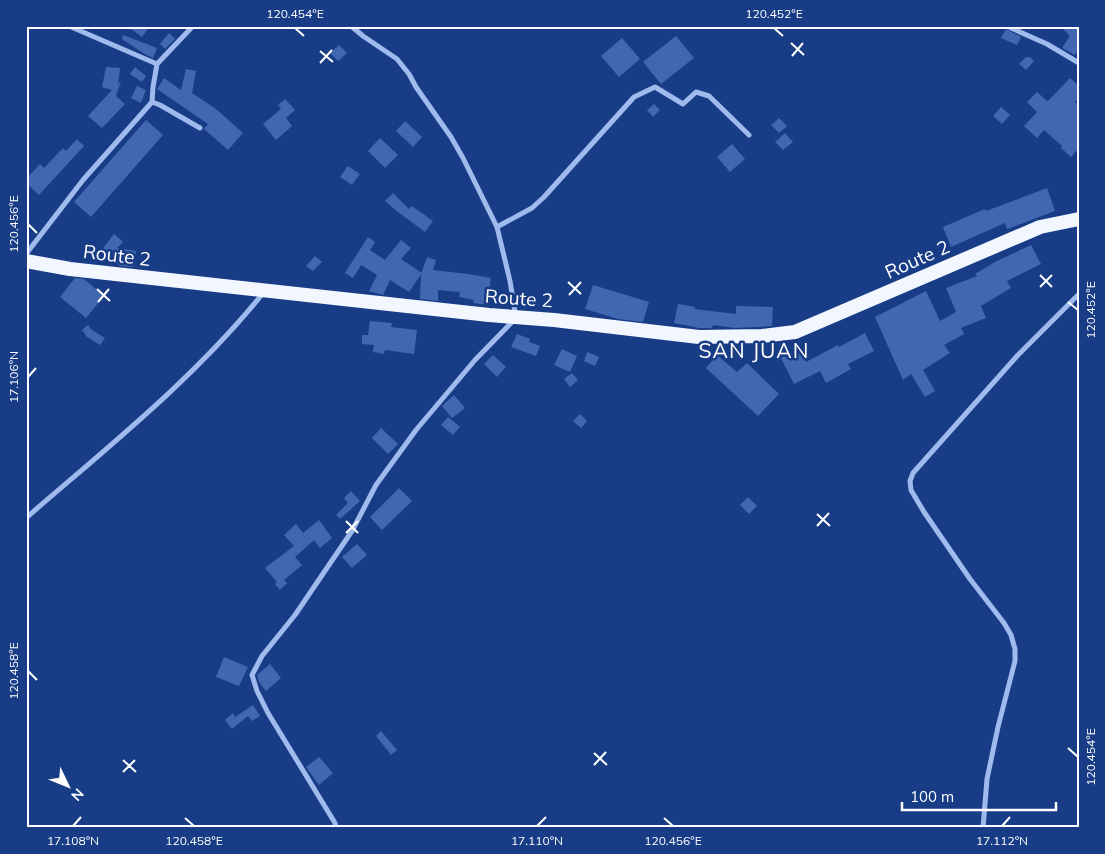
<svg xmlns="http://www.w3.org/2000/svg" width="1105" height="854" font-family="Mulish,sans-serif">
  <rect width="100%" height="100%" fill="#183d86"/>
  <g fill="#4167b0">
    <polygon points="127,26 150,26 142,37"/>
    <polygon points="1060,26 1079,26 1079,50 1075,55 1062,48 1070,36"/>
    <polygon points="1006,29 1021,37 1017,45 1001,38"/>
    <polygon points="169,33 175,39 165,49 160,44"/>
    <polygon points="123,35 157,48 153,58 143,53 122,39"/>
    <polygon points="676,36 694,58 661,84 643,62"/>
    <polygon points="622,38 640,59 619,77 601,56"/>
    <polygon points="339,45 347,53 338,61 330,53"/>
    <polygon points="1026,57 1030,57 1034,61 1026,70 1019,64"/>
    <polygon points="106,67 120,68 118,84 121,81 116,96 125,104 102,128 88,116 112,90 102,87"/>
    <polygon points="135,67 146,76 142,82 130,74"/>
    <polygon points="186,69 196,71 192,93 216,109 243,133 228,150 204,129 208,124 157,89 164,78 181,90"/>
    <polygon points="1070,78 1079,86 1079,98 1075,102 1079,105 1079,148 1071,157 1061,148 1062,146 1044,130 1037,138 1024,126 1037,112 1027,102 1037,92 1047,101 1049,100"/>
    <polygon points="137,86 146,90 141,103 131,98"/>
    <polygon points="285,99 295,110 286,118 292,126 276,140 263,124 281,109 278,105"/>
    <polygon points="654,104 660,110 653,117 647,110"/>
    <polygon points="1001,107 1010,115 1002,124 993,116"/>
    <polygon points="779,118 787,126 779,133 771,125"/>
    <polygon points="146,120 163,135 91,217 74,202"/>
    <polygon points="405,121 422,137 413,147 396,131"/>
    <polygon points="785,133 793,142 783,150 775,142"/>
    <polygon points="380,138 398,155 385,168 368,151"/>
    <polygon points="77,139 84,146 39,195 26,183 26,179 40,164 44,168 63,148 66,151"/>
    <polygon points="732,144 745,159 730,172 717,157"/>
    <polygon points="348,166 360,174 352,185 340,177"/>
    <polygon points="1047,188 1055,211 1007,229 1005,223 951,247 943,227 985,209 986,211"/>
    <polygon points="393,193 409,209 412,206 433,221 425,232 398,212 385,201"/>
    <polygon points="114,234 123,242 117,248 136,251 133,267 120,266 101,251"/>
    <polygon points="368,237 375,242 370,250 385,260 401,240 411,248 401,259 422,273 409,292 390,280 383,295 369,291 377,275 361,265 353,278 345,273"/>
    <polygon points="1031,245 1041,264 1007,281 1011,288 981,306 986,318 961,328 964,334 944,345 950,353 923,370 935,391 925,397 911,374 903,380 875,317 926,291 940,321 956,312 946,288 977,276 975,274 995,262"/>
    <polygon points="315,256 322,262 313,271 306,266"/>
    <polygon points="427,257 436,260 433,270 468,274 491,278 487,305 473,303 474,300 459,297 460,292 438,290 438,301 420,299 421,274"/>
    <polygon points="75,278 84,279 104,296 86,318 60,297"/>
    <polygon points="593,285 649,302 643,322 618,319 585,309"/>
    <polygon points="678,304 695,307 694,309 736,314 736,306 773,307 772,326 735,328 713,325 712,328 699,328 674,323"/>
    <polygon points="370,321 392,323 391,327 417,330 414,354 385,350 384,354 373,352 374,345 362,344 362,335 368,335"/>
    <polygon points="88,325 92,330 105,338 100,345 87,337 82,330"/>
    <polygon points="865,333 874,351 848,364 851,369 826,383 820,371 794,384 781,358 800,349 806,362 838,345 839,347"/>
    <polygon points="517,334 530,339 529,342 540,346 536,356 511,347"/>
    <polygon points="562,349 577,356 570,372 554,365"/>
    <polygon points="587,352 599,357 595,366 584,361"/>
    <polygon points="493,355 506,367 497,377 484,364"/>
    <polygon points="717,355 737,372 747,363 779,394 758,416 706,368"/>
    <polygon points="572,373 578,380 570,387 564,379"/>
    <polygon points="454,395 465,408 452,418 442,406"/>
    <polygon points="580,414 587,421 581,428 573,421"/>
    <polygon points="448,417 460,427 453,435 441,425"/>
    <polygon points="381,428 398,444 388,454 372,438"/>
    <polygon points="399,488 412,501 382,530 370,517"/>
    <polygon points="351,491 360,501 340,519 336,515 348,503 344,498"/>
    <polygon points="748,497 757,506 749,514 740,505"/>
    <polygon points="319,520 332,538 320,548 314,540 295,557 302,565 284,580 287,583 280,590 275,584 277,582 265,568 294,546 284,535 296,524 303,533"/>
    <polygon points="357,544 367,555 352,568 342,557"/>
    <polygon points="224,657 248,667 239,686 216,677"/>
    <polygon points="270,664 281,678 266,691 259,682 257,675"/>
    <polygon points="253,705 260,716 252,721 248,716 232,729 225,720 233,713 235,717"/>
    <polygon points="381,731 397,750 391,755 376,736"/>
    <polygon points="319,757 333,773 319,785 306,767"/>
  </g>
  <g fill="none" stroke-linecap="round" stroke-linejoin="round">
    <g stroke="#9fbaed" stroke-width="5">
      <polyline points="69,26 157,64"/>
      <polyline points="351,26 363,36 397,59 409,74 416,87 451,137 463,158 497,227"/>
      <polyline points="1011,28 1047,44 1079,63"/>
      <polyline points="152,102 160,105 200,128"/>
      <polyline points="26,254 83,180 152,102 153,87 157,64 193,26"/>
      <path d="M26 518C109 446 195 378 264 292"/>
      <polyline points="336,828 335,823 268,713 257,691 252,675 262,656 295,615 352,531 376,485 416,430 475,360 516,318 510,281 497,227 532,208 544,197 634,97 655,87 683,104 696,92 709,96 749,135"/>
      <polyline points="983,828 987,779 998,727 1015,661 1015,649 1011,635 1004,623 970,579 924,512 911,490 910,481 913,473 1018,355 1079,294"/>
    </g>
    <polyline stroke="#f2f6ff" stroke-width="14" points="26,261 70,269 489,315 554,320 699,337 762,336 795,332 1040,227 1079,219"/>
  </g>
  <path fill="none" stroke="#fff" stroke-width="2" d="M295 28 304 36M774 28 783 36M791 43 804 55M320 51 333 62M792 56 803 43M320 63 332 50M28 224 37 233M1040 275 1052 287M568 282 581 294M1040 287 1052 275M97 289 110 301M569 295 581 282M98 302 109 289M1068 302 1078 310M28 377 36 368M817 514 830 526M346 521 358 533M817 526 829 513M346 533 358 521M28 671 37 680M1068 748 1078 757M594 753 607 765M123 760 136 772M594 765 606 752M123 772 135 760M185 818 194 826M664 818 673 826M73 826 81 817M537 826 546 817M1002 826 1010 817"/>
  <g text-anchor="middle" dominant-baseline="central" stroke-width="5" stroke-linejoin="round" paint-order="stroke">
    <g font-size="19" fill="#fff" stroke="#183d86">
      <text transform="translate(117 255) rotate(7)">Route 2</text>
      <text transform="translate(917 259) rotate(-24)">Route 2</text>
      <text transform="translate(519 298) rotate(4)">Route 2</text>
    </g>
    <g font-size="21" letter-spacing="1" fill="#fff" stroke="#183d86">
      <text x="754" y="350">SAN JUAN</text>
    </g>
  </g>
  <rect width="1105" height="854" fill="none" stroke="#183d86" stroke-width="55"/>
  <g transform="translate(68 786) rotate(133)" stroke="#183d86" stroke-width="4" paint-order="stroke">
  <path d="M0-4L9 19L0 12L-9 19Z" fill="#ffffff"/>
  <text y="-8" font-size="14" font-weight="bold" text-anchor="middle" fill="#ffffff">N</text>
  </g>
  <path d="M902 802v8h154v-8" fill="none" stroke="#ffffff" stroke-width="2.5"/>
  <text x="910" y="802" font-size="15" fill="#ffffff" stroke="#183d86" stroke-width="4" paint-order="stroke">100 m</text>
  <rect x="28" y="28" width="1050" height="798" fill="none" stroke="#fff" stroke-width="2"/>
  <g font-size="12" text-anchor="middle" fill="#fff">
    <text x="295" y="18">120.454°E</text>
    <text x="774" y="18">120.452°E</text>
    <text transform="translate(14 224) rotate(-90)" y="4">120.456°E</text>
    <text transform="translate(1091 310) rotate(-90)" y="4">120.452°E</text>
    <text transform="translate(14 377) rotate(-90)" y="4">17.106°N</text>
    <text transform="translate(14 671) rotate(-90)" y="4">120.458°E</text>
    <text transform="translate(1091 757) rotate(-90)" y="4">120.454°E</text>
    <text x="73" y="845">17.108°N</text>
    <text x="194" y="845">120.458°E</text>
    <text x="537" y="845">17.110°N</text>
    <text x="673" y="845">120.456°E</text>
    <text x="1002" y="845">17.112°N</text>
  </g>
</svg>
